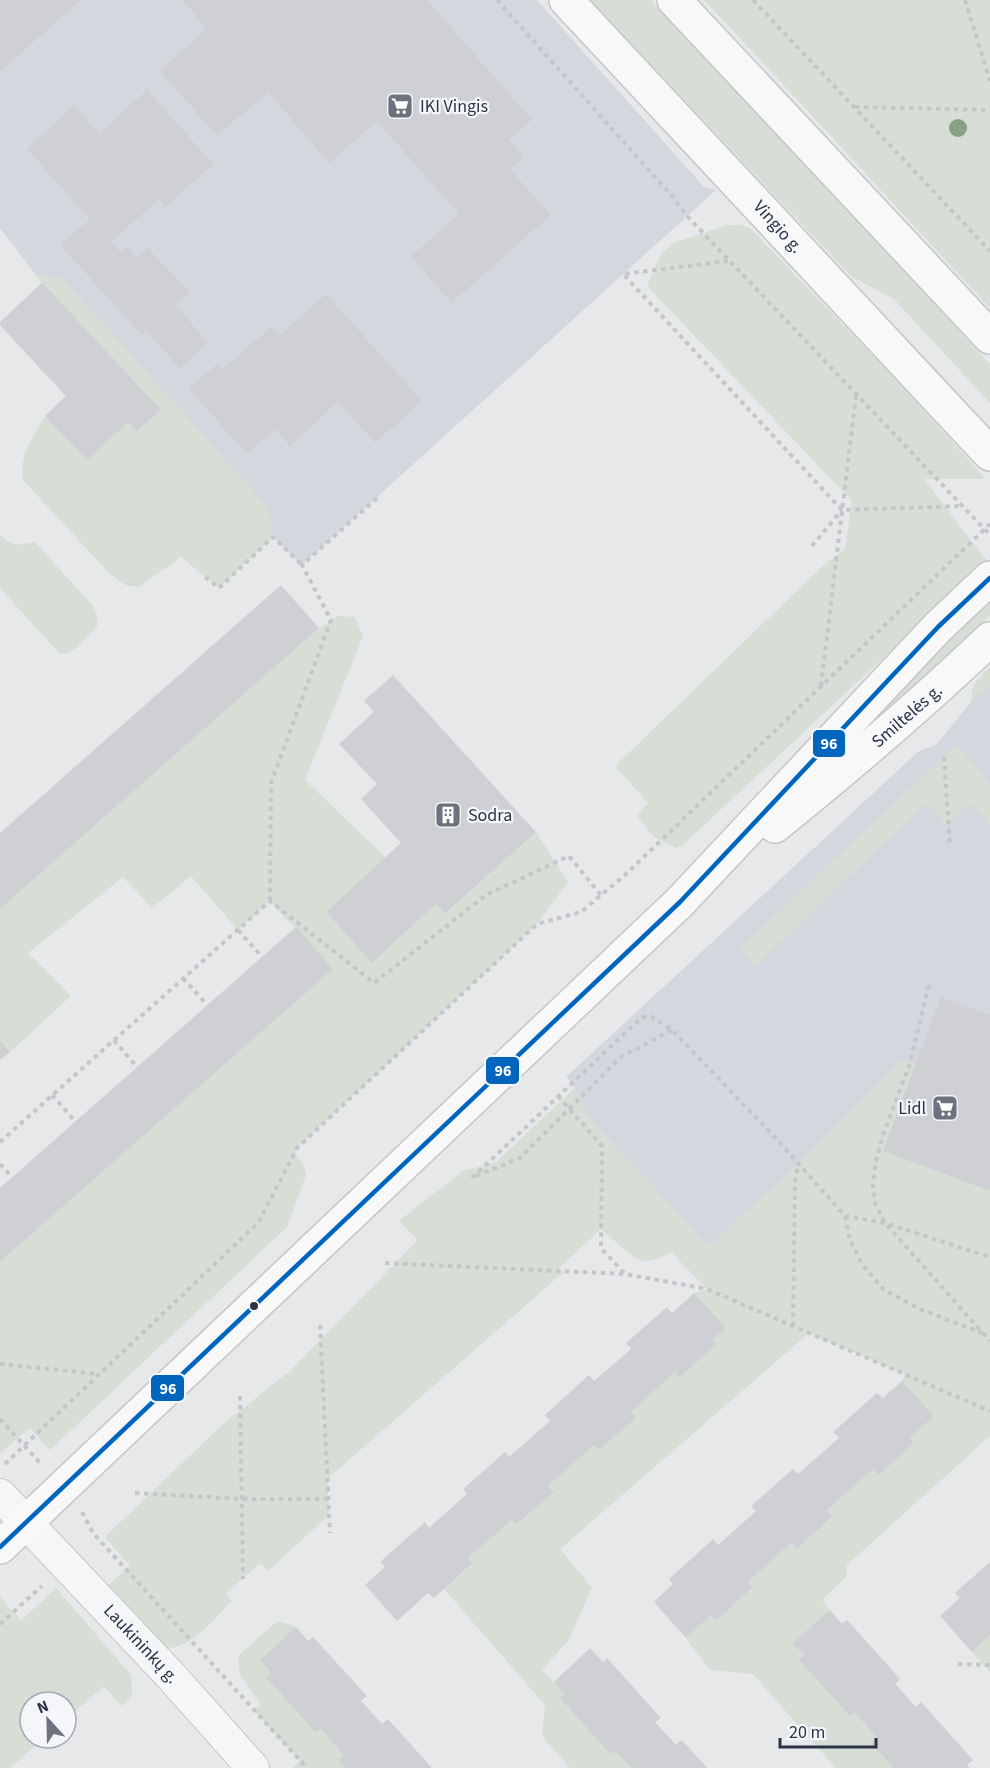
<svg xmlns="http://www.w3.org/2000/svg" width="990" height="1768" font-family="'Source Sans 3',sans-serif">
  <rect width="100%" height="100%" fill="#e6e8ea"/>
  <g fill="#d4d7dd">
    <polygon points="0,0 537,0 704,187 716,190 302,565 273,537 267,507 161,410 137,431 128,422 87,460 45,416 66,396 0,325 0,322 42,283 0,228"/>
    <polygon points="990,667 990,1191 883,1151 915,1065 902,1060 798,1165 709,1247 586,1115 575,1088 566,1077 919,751 936,745 972,701 972,691 976,682"/>
  </g>
  <g fill="#d6ded6">
    <polygon points="590,0 651,0 990,364 990,403 894,299 851,276"/>
    <polygon points="704,0 990,0 990,308 726,23"/>
    <polygon points="728,225 741,225 750,228 898,382 986,479 924,479 987,561 684,844 676,848 654,837 637,816 648,803 615,766 827,562 845,549 852,501 647,286 661,254 673,243"/>
    <path d="M34 273 63 279 268 507 273 537 219 588 181 557 139 587 125 585 110 574 23 480C19 455 33 437 45 416L87 460 128 422 138 431 161 410Z"/>
    <path d="M0 534C12 548 19 545 35 542L92 605 97 614V627L76 648 67 654 59 653 0 588Z"/>
    <polygon points="990,601 990,616 830,762 873,710"/>
    <polygon points="338,616 355,617 363,636 305,780 386,858 326,912 372,963 436,904 446,914 536,832 568,882 537,924 297,1148 295,1154 304,1166 306,1175 287,1227 50,1450 30,1428 0,1453 0,1262 333,969 270,901 238,930 191,876 152,908 123,877 28,953 71,996 10,1052 0,1040 0,909 319,628"/>
    <path d="M990 667V685L972 701C971 685 979 678 990 667Z"/>
    <polygon points="956,745 990,783 990,825 970,803 946,825 927,803 755,966 740,948"/>
    <path d="M902 1060 916 1065 883 1151 990 1191V1436L847 1565 846 1577 822 1600 830 1610 800 1660 850 1716 854 1712 877 1737 894 1768H836L753 1674 710 1670 686 1638 711 1615 716 1621 753 1587 748 1582 791 1543 797 1549 832 1518 826 1511 873 1469 879 1475 914 1443 910 1438 934 1416 902 1381 905 1374 809 1333 560 1549 592 1588 568 1641 542 1670 565 1694 560 1698 610 1754 615 1751 631 1768H570L542 1736 545 1705 444 1589 473 1564 468 1558 512 1520 517 1525 553 1492 548 1486 594 1445 599 1450 636 1418 631 1412 675 1372 680 1377 717 1344 713 1339 725 1328 694 1293 707 1289 671 1252C663 1256 653 1262 643 1261 631 1258 611 1237 601 1229L557 1270 565 1271 327 1479 329 1515 268 1571 261 1563 226 1593 232 1601C213 1619 191 1651 162 1648L107 1586 130 1566 105 1537 222 1425 291 1370 418 1240 399 1221 463 1171 496 1162 575 1088 586 1115 708 1246 798 1165Z"/>
    <polygon points="56,1588 131,1675 132,1696 122,1706 104,1686 66,1719 66,1702 30,1702 30,1738 44,1738 10,1768 0,1768 0,1597 21,1621"/>
    <polygon points="279,1621 296,1627 260,1660 271,1673 266,1677 316,1733 321,1729 343,1755 338,1760 345,1768 293,1768 300,1761 254,1711 261,1704 240,1675 238,1656 273,1625"/>
    <polygon points="990,1635 990,1672 972,1652"/>
  </g>
  <g fill="#ced0d3">
    <polygon points="0,0 80,0 0,72"/>
    <polygon points="184,0 427,0 532,120 509,140 524,157 510,169 551,215 451,303 411,256 459,214 377,121 329,163 268,92 217,136 160,71 207,29 183,1"/>
    <polygon points="147,90 213,164 165,207 159,199 111,242 121,253 127,247 136,258 148,248 189,292 176,305 208,343 179,368 146,330 142,335 60,245 90,219 27,149 74,106 99,134"/>
    <polygon points="42,283 161,410 137,431 128,422 87,460 45,416 66,396 0,325 0,322"/>
    <polygon points="326,294 422,401 375,443 338,402 290,446 275,429 247,454 189,389 218,363 223,369 271,327 279,336"/>
    <polygon points="281,585 319,628 0,909 0,833"/>
    <polygon points="393,675 536,832 445,914 436,904 372,963 326,912 401,843 361,799 377,784 339,744 374,712 364,701"/>
    <polygon points="296,927 333,969 0,1262 0,1188"/>
    <polygon points="941,997 990,1015 990,1191 883,1151"/>
    <polygon points="0,1040 10,1052 0,1060"/>
    <polygon points="694,1293 726,1328 713,1339 717,1344 679,1378 675,1372 631,1412 636,1418 599,1450 594,1445 548,1486 554,1492 516,1525 512,1520 468,1558 473,1563 434,1598 428,1593 397,1621 365,1585 385,1567 380,1562 425,1522 429,1528 467,1494 463,1489 505,1452 509,1457 550,1421 545,1415 589,1375 594,1381 631,1349 626,1343 667,1307 672,1313"/>
    <polygon points="902,1381 934,1416 910,1438 914,1443 879,1475 873,1469 826,1511 832,1517 797,1549 791,1543 748,1582 753,1587 716,1621 711,1615 686,1638 654,1602 673,1584 669,1579 713,1539 718,1545 756,1511 751,1506 793,1469 798,1474 839,1438 833,1432 877,1393 883,1398"/>
    <polygon points="990,1562 990,1635 972,1652 940,1616 960,1598 955,1593"/>
    <polygon points="830,1610 842,1624 847,1620 900,1679 895,1684 916,1707 921,1702 973,1760 967,1765 970,1768 894,1768 871,1743 877,1737 854,1712 850,1716 799,1660 804,1655 793,1643"/>
    <polygon points="296,1627 308,1641 313,1637 367,1696 361,1701 382,1724 388,1719 432,1768 345,1768 338,1760 343,1755 321,1729 316,1733 266,1677 271,1673 260,1660"/>
    <polygon points="590,1648 603,1662 607,1658 661,1718 655,1722 676,1745 682,1740 707,1768 631,1768 615,1751 610,1754 560,1698 565,1694 554,1682"/>
  </g>
  <g fill="none" stroke-linecap="round" stroke-linejoin="round">
    <defs>
      <polyline id="street" points="0,1495 171,1676 253,1768"/>
      <g id="secondary">
        <path d="M566 0C708 150 848 303 990 454"/>
        <polyline points="674,0 990,337"/>
        <path d="M775 826C849 766 921 705 990 639"/>
        <polyline points="0,1547 680,902 938,627 990,578"/>
      </g>
    </defs>
    <use href="#street" stroke="#c4c6c8" stroke-width="34"/>
    <use href="#secondary" stroke="#c4c6c8" stroke-width="36"/>
    <g stroke="#c5c6ca" stroke-width="4" stroke-dasharray="4.5 4.5" stroke-linecap="butt">
      <polyline points="497,0 672,196 687,216 990,535"/>
      <polyline points="753,0 990,251"/>
      <polyline points="965,0 990,81"/>
      <polyline points="855,107 990,110"/>
      <polyline points="728,261 623,274 842,510 961,506"/>
      <polyline points="812,546 842,510"/>
      <polyline points="205,577 219,588 273,537 302,565"/>
      <polyline points="821,686 856,395"/>
      <polyline points="944,757 950,847"/>
      <polyline points="270,901 271,783 331,620 302,565 378,497"/>
      <polyline points="238,930 262,957"/>
      <polyline points="183,978 207,1005"/>
      <polyline points="929,985 909,1066 883,1135 876,1161 873,1184 874,1201 885,1223 990,1341"/>
      <polyline points="114,1040 137,1067"/>
      <polyline points="52,1095 75,1121"/>
      <polyline points="558,1096 602,1146 601,1248 625,1274 707,1289 990,1411"/>
      <polyline points="0,1142 270,901 374,983 486,895 569,856 601,895"/>
      <polyline points="0,1164 12,1177"/>
      <polyline points="476,1176 520,1158 621,1057 672,1030"/>
      <polyline points="472,1178 642,1017 652,1017 672,1030 772,1134 845,1216 885,1223 990,1257"/>
      <polyline points="845,1216 850,1240 862,1264 884,1290 922,1310 982,1333"/>
      <polyline points="385,1263 624,1274"/>
      <polyline points="320,1325 330,1533"/>
      <polyline points="793,1326 795,1181 798,1165"/>
      <polyline points="0,1364 98,1374"/>
      <polyline points="240,1396 243,1579"/>
      <polyline points="0,1419 40,1463"/>
      <polyline points="5,1464 258,1223 297,1148 537,924 581,912 625,875 990,524"/>
      <polyline points="135,1493 241,1499 328,1499"/>
      <polyline points="82,1512 93,1533 307,1768"/>
      <polyline points="0,1624 42,1586"/>
      <polyline points="958,1664 990,1665"/>
    </g>
    <use href="#street" stroke="#f5f6f7" stroke-width="32"/>
    <use href="#secondary" stroke="#f8f8f8" stroke-width="33"/>
    <defs>
      <polyline id="bus-1" points="0,1547 680,902 938,627 990,578"/>
    </defs>
    <use href="#bus-1" stroke="#f4f6f9" stroke-width="9"/>
    <use href="#bus-1" stroke="#0065bd" stroke-width="4.5"/>
  </g>
  <circle fill="#8a9e88" cx="958" cy="128" r="9"/>
  <defs>
    <symbol id="supermarket-square" viewBox="-11 -11 22 22"><rect x="-9" y="-9" width="18" height="18" rx="4" fill="#6c737f" stroke="#f4f6f9"/><path d="M-6-5.5h2.5l.6 2H6L4.5 2H-2.5L-4.4-4H-6ZM-1.5 3.2a1.3 1.3 0 1 0 .1 0ZM3 3.2a1.3 1.3 0 1 0 .1 0Z" fill="#fff"/></symbol>
    <symbol id="building-square" viewBox="-11 -11 22 22"><rect x="-9" y="-9" width="18" height="18" rx="4" fill="#6c737f" stroke="#f4f6f9"/><path d="M-4-6H4V6H1V3H-1V6H-4ZM-2.5-4.3h1.7v1.8h-1.7ZM.8-4.3h1.7v1.8H.8ZM-2.5-1h1.7V.8h-1.7ZM.8-1h1.7V.8H.8Z" fill="#fff"/></symbol>
  </defs>
  <g fill-rule="evenodd">
    <use href="#supermarket-square" x="385" y="91" width="30" height="30"/>
    <use href="#building-square" x="433" y="800" width="30" height="30"/>
    <use href="#supermarket-square" x="930" y="1093" width="30" height="30"/>
  </g>
  <circle fill="#2b3445" stroke="#f4f6f9" stroke-width="2" cx="254" cy="1306" r="5"/>
  <g text-anchor="middle" dominant-baseline="central" stroke-width="4.5" stroke-linejoin="round" paint-order="stroke">
    <g font-size="18" fill="#2b3445" stroke="#f4f6f9" text-anchor="start">
      <text x="420" y="106">IKI Vingis</text>
      <text x="468" y="815">Sodra</text>
      <text x="926" y="1108" text-anchor="end">Lidl</text>
    </g>
    <g font-size="18" fill="#2b3445" stroke="#f4f6f9">
      <text transform="translate(778 227) rotate(48)">Vingio g.</text>
      <text transform="translate(907 716) rotate(-41)">Smiltelės g.</text>
      <text transform="translate(141 1644) rotate(47)">Laukininkų g.</text>
    </g>
  </g>
  <g stroke="#f4f6f9" stroke-width="2">
    <rect x="812" y="729" width="34" height="29" rx="6" fill="#0065bd"/>
    <rect x="485" y="1056" width="35" height="29" rx="6" fill="#0065bd"/>
    <rect x="150" y="1374" width="35" height="28" rx="6" fill="#0065bd"/>
  </g>
  <g font-size="16" text-anchor="middle" font-weight="bold" fill="#fff">
    <text x="829" y="749">96</text>
    <text x="503" y="1076">96</text>
    <text x="168" y="1394">96</text>
  </g>
  <g transform="translate(48 1720) rotate(338)"><circle r="28" fill="#f4f6f9" stroke="#a4a8b1" stroke-width="1.5"/>
  <path d="M0-4.5L10 22L0 15L-10 22Z" fill="#6c737f"/>
  <text y="-9" font-size="16" font-weight="bold" text-anchor="middle" fill="#2b3445">N</text>
  </g>
  <path d="M780 1738v9h96v-9" fill="none" stroke="#2b3445" stroke-width="3"/>
  <text x="789" y="1738" font-size="18" fill="#2b3445" stroke="#f4f6f9" stroke-width="4.5" paint-order="stroke">20 m</text>
</svg>
